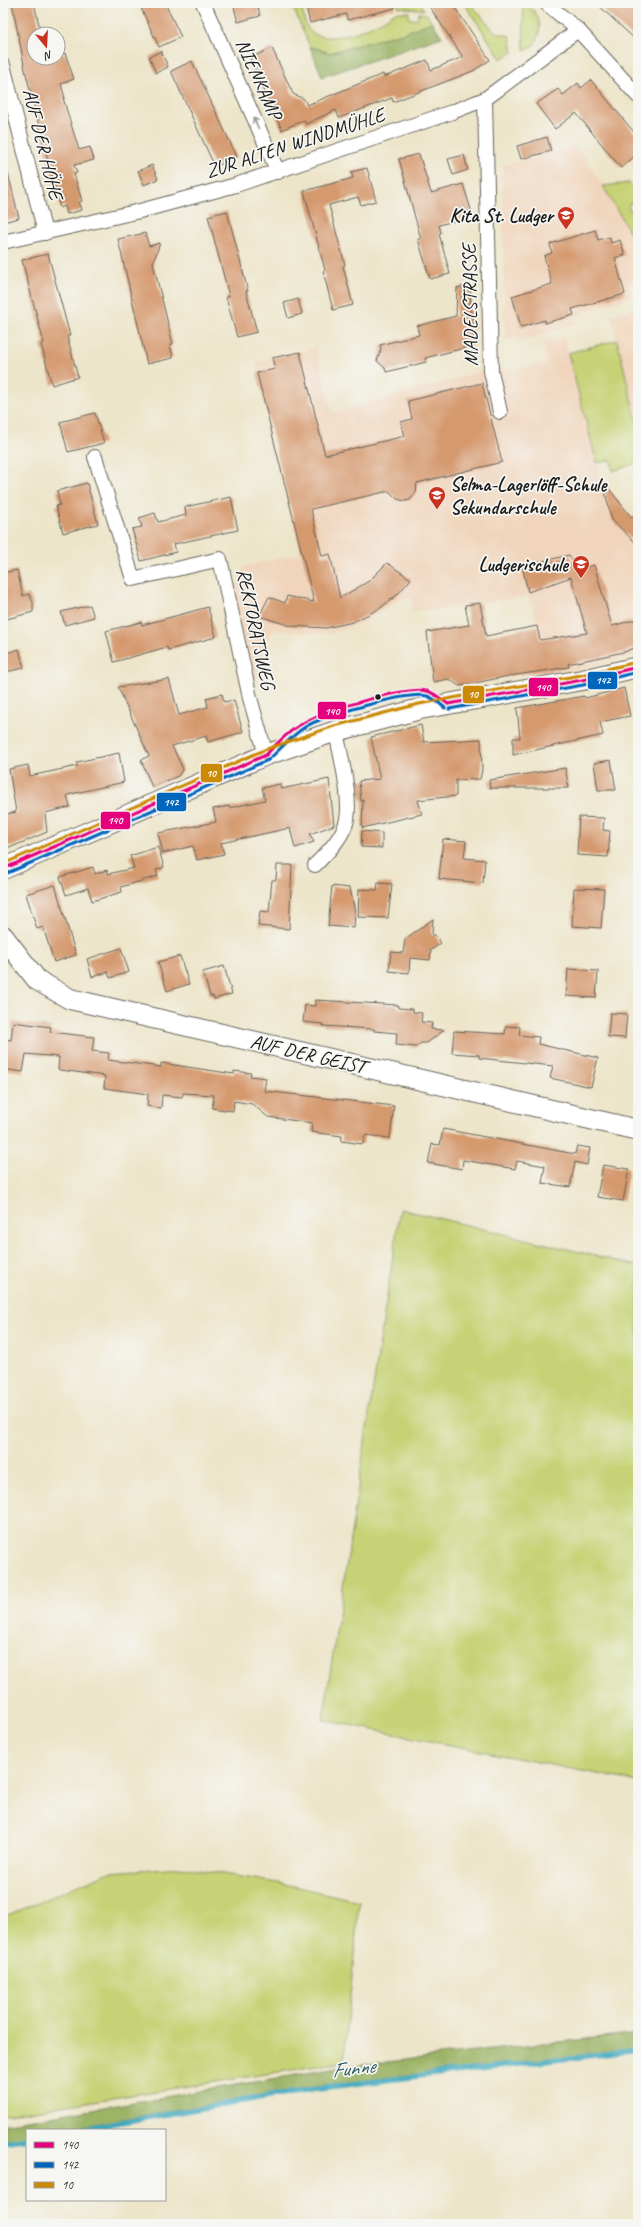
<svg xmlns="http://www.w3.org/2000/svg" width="641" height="2227" font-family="Caveat,sans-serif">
  <rect width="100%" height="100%" fill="#f6f6f2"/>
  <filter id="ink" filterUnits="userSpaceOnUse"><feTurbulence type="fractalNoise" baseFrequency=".025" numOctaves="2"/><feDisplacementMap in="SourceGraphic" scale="8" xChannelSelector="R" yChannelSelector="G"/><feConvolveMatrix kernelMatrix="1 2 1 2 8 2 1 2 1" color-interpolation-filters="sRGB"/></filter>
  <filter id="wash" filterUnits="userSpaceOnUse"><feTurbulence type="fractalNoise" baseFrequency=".012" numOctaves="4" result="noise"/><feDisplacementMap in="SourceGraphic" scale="16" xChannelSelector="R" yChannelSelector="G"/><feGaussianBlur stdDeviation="0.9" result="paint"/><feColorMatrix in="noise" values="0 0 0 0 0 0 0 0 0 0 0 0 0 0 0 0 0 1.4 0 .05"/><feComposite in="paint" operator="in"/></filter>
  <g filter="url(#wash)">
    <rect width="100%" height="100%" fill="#ede5c9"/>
    <g fill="#f0d5bc">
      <polygon points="572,147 581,152 622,215 638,246 638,280 629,283 632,297 580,313 580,316 575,317 576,324 520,342 518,337 505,341 502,166"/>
      <polygon points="638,307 638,426 611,316"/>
      <polygon points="564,337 608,505 638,545 638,654 547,678 535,615 529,596 428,611 421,609 412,612 411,597 401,599 363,622 329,634 272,630 256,679 253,679 232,592 245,566 301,553 255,362 316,348 333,413 482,371 499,371 547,364 543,342"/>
    </g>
    <g fill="#c6d274" stroke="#717748">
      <path d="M291 3H305L306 8 302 9C304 17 305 27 311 32 330 47 380 25 395 12H409V19H417L418 13 427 14 432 22 406 32 329 53 319 49 310 47Z"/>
      <polygon points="398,3 420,3 424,10 398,7"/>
      <polygon points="464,3 482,3 471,4 495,32 510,36 513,52 501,59"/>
      <path d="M520 3H525C529 7 534 10 536 14 544 27 538 48 524 51L523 7Z"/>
      <polygon points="629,183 638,193 638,198 628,205 630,210 638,215 638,246 603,186"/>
      <polygon points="617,340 638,426 638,463 613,471 611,460 597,463 568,353"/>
      <polygon points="400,1209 638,1266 638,1782 323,1720"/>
      <polygon points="181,1867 284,1884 359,1901 344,2062 3,2115 3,1917 110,1872"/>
    </g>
    <g fill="#9cb466" stroke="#5c6841">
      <polygon points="432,22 442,37 322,77 310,47 319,49 329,53 406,32"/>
      <polygon points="638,2033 638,2048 308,2087 60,2130 27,2130 27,2136 3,2140 3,2124 344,2067"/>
    </g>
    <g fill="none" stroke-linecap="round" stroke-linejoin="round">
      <g stroke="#41a9c0" stroke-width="5.5">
        <polyline points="75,2130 311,2089 638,2050"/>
        <polyline points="3,2142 27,2138"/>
      </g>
    </g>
    <g id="blocks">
      <g fill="#d5996e">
        <polygon points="12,3 34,3 41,34 34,34 34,58 58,58 58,56 65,53 74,79 61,84 65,98 63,98 79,150 90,147 94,160 74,165 77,173 74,174 82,201 79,202 82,210 67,214 65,206 60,208 25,70"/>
        <polygon points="152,3 165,3 181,37 159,47 141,8"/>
        <polygon points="233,3 257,3 260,16 238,22"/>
        <polygon points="305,3 395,3 395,8 347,20 346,14 310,23"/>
        <polygon points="427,3 452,3 490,60 473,71 393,102 392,98 339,118 336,110 306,124 304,120 282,130 250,58 272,48 293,94 304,99 307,105 383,74 384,77 427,60 431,70 463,57"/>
        <polygon points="596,3 638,3 638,42"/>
        <polygon points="161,51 168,67 156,73 149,57"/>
        <polygon points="192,61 237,157 215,167 171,71"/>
        <polygon points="591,80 638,137 638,153 621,168 576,113 555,129 536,104 558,89 563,95 578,83 581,88"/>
        <polygon points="547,137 551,151 521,159 517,146"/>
        <polygon points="419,154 431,193 463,184 473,216 439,225 441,233 439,234 450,274 430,279 418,239 421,239 399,159"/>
        <polygon points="464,155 468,170 453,175 448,159"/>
        <polygon points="152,165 158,179 144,185 138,171"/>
        <polygon points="367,168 376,201 361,205 358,197 329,205 345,265 343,266 353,305 333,310 323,271 325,270 304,191 353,178 351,172"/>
        <polygon points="3,173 8,173 19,218 3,222"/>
        <polygon points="227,211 248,291 246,291 257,332 237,337 226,297 229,296 208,216"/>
        <polygon points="595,230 598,240 610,237 611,243 620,240 625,255 615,258 625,294 572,309 574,315 545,323 545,320 521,327 512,296 552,284 544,256 552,253 550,244"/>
        <polygon points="145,233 149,246 160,243 153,263 173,344 170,345 173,358 147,364 118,239"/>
        <polygon points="48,254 70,336 67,336 78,377 52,385 41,344 44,343 22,260"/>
        <polygon points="470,285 471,309 476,328 472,329 476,345 425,358 426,362 386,372 385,368 377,361 381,349 380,345 419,335 417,326 456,316 457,288"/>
        <polygon points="298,299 302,314 288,318 284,303"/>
        <polygon points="300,352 325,455 405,436 401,422 412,419 408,401 482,383 502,462 417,483 416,493 410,500 405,501 397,499 389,491 311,509 322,556 330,554 340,598 369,581 387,563 411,579 397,595 379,609 353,622 326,628 291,626 259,616 269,597 285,603 287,596 314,602 257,373 275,369 272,358"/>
        <polygon points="95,413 104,443 68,452 60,422"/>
        <polygon points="602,480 632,518 638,512 638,545 612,520"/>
        <polygon points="87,483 98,524 63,533 56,506 60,505 57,491"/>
        <polygon points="231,497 238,530 174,544 176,552 141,561 132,529 142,527 139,518 155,513 158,522 186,515 185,507"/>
        <polygon points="569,555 578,569 594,565 612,626 638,619 638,647 628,650 628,651 568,664 569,667 509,676 465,685 459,686 449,679 433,682 427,632 469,625 465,605 480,603 486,636 537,626 540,640 587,633 571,577 528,592 522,566"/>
        <polygon points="17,570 23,596 29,594 33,602 33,612 3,620 3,573"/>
        <polygon points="90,605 94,617 65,625 61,612"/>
        <polygon points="208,607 216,637 168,650 167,647 114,662 106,631 141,622 142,625"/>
        <polygon points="19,649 24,668 5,672 3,654"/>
        <polygon points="169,679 179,715 208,707 206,698 222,694 224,702 234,700 243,732 208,742 206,736 172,746 183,769 178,776 152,787 141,760 149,756 118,687"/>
        <polygon points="624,688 630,716 600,722 603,735 513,755 513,738 520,738 517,708 584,696 585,698"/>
        <polygon points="421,725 424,742 481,739 482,770 480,779 456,780 456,796 418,800 422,814 362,828 363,800 361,801 359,781 380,779 371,737"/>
        <polygon points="119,753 124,782 67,795 70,807 45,813 47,832 14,846 3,848 3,815 16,812 9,769 28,765 30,776 77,766 77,762"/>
        <polygon points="611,760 616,790 598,790 594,763"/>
        <polygon points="565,768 569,788 490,788 489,780"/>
        <polygon points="329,779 334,825 310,834 314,842 295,848 290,828 221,843 224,854 197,860 193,846 163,853 158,833 216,822 213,809 229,806 229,808 265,800 262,788 280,784 281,789"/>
        <polygon points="579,817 604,818 603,830 610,831 608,857 577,855"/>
        <polygon points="362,831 382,833 382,848 361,847"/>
        <polygon points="443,839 466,841 464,858 485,860 483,883 439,879"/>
        <polygon points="158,847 164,867 156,870 158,876 121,887 122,892 92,901 88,888 66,895 60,877 93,867 95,874 107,870 108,874 134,868 130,856"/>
        <polygon points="277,865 292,865 289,929 258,926 260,911 269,912 272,880 276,880"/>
        <polygon points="378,883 392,884 388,918 358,917 359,889 377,890"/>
        <polygon points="55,885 76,955 54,962 43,927 37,929 26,894"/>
        <polygon points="332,886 350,888 355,913 354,928 328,926"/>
        <polygon points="574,888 604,889 601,928 572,926"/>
        <polygon points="433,919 432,935 435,935 441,943 433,949 431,949 430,960 410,958 409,973 389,971 391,952 403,953 405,939"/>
        <polygon points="121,948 129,972 110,978 108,972 92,977 87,959"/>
        <polygon points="180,956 189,984 167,991 158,962"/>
        <polygon points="224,966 232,994 214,999 213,996 210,996 203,972"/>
        <polygon points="568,969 598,971 596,998 566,996"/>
        <polygon points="315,1000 398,1005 398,1008 413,1009 413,1012 422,1013 421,1022 432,1023 431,1029 444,1030 427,1043 421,1043 416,1047 396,1045 397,1033 374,1031 374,1029 323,1026 323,1024 303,1022 305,1005 315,1006"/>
        <polygon points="610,1013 627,1014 625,1038 608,1037"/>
        <polygon points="13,1022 51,1027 50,1032 94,1037 92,1051 109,1053 108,1060 161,1067 161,1063 234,1074 234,1071 251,1073 250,1076 266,1078 264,1091 394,1106 390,1138 365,1135 363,1144 341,1141 342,1136 311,1132 312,1123 268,1117 252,1104 234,1101 233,1111 212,1108 214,1095 183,1093 182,1097 162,1095 161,1108 147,1106 148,1094 104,1088 105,1076 60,1070 58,1069 59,1057 26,1054 23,1072 3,1069 5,1039 11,1040"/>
        <polygon points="506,1026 520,1027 519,1035 539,1037 538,1044 598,1058 591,1087 550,1078 553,1066 479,1058 479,1055 452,1053 454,1031 505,1034"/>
        <polygon points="443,1129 575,1154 577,1146 590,1148 587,1165 575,1162 570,1187 542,1183 545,1166 517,1161 515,1169 463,1160 462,1169 428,1163 432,1144 440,1145"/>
        <polygon points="603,1165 629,1169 623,1201 597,1197"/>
      </g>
    </g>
  </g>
  <g filter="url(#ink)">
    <use href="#blocks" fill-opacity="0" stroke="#656259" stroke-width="1"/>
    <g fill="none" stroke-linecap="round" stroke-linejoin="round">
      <defs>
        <g id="street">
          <polyline points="203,3 278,172"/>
          <polyline points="546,3 578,30 638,96"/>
          <polyline points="3,65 45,233"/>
          <polyline points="485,99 491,371 500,412"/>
          <polyline points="3,242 140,211 236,185 452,112 485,99 578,30"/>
          <polyline points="95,457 133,579 220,559 250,698 266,755"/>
          <path d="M315 865C327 853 339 841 345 826 354 805 340 754 336 731"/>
        </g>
        <g id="secondary">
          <polyline points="3,869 266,755 336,731 420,709 582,680 638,667"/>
          <polyline points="3,936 37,980 70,999 638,1130"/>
        </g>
      </defs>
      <use href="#street" stroke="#656259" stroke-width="16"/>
      <use href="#secondary" stroke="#656259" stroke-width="22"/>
      <use href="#street" stroke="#fff" stroke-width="14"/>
      <use href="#secondary" stroke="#fff" stroke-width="20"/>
      <defs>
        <g id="bus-1">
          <polyline points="448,704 582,680 638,667"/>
          <path d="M3 869 266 755C277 743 289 731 303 723 323 711 405 686 427 691 435 693 442 700 448 704"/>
        </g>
        <g id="bus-2">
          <polyline points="449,709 583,685 638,672"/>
          <path d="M5 874 268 760C281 749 291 736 305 727 323 716 408 691 427 696 434 698 440 704 445 708"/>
        </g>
        <polyline id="bus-3" points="3,864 264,750 334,726 419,704 581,675 637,662"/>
      </defs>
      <use href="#bus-1" stroke="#f6f6f2" stroke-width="6"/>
      <use href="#bus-2" stroke="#f6f6f2" stroke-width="6"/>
      <use href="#bus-3" stroke="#f6f6f2" stroke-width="6"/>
      <use href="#bus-1" stroke="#e5007d" stroke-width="3"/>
      <use href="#bus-2" stroke="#0065bd" stroke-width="3"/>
      <use href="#bus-3" stroke="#cb8a06" stroke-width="3"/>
    </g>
    <defs><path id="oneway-shaft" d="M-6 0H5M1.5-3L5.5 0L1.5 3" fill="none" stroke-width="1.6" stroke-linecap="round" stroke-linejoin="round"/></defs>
    <use stroke="#999" href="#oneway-shaft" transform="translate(256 123) rotate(-114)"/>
  </g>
  <defs>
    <symbol id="school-pin" viewBox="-11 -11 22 30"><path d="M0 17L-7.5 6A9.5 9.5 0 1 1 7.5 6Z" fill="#c8321e" stroke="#f6f6f2"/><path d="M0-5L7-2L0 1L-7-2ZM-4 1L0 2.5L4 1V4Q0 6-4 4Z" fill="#fff"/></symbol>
  </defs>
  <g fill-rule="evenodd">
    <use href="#school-pin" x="556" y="205" width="20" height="27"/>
    <use href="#school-pin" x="427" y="485" width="20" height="27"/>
    <use href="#school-pin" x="571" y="554" width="20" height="27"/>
  </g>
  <circle fill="#1c1c1c" stroke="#f6f6f2" stroke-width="1.5" cx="378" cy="697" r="3.5"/>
  <g text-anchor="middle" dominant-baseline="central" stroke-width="3.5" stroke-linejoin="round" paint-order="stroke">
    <g font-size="20" fill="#1c1c1c" stroke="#f6f6f2">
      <text transform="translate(259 79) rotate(66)">NIENKAMP</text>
      <text transform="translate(295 143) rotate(-18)">ZUR ALTEN WINDMÜHLE</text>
      <text transform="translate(43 144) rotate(76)">AUF DER HÖHE</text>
      <text transform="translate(470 305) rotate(-91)">MADELSTRASSE</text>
      <text transform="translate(256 629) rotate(78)">REKTORATSWEG</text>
      <text transform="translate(308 1054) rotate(13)">AUF DER GEIST</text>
    </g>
    <g font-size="20" font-weight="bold" fill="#1c1c1c" stroke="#f6f6f2" text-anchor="end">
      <text x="553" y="215">Kita St. Ludger</text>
      <text x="450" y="484" text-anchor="start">Selma-Lagerlöff-Schule<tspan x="450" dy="23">Sekundarschule</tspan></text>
      <text x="568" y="564">Ludgerischule</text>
    </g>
    <g font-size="21" font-style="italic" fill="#2d5b66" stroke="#f6f6f2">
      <text transform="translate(353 2068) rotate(-7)">Funne</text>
    </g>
  </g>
  <g stroke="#f6f6f2" stroke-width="1.5">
    <rect x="587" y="671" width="31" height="19" rx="4" fill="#0065bd"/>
    <rect x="528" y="677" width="31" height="20" rx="4" fill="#e5007d"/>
    <rect x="462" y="685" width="23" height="19" rx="4" fill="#cb8a06"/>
    <rect x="317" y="701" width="30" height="19" rx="4" fill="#e5007d"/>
    <rect x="200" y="763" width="23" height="20" rx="4" fill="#cb8a06"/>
    <rect x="156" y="792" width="31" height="20" rx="4" fill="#0065bd"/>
    <rect x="100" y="811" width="31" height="19" rx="4" fill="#e5007d"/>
  </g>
  <g font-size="11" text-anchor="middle" font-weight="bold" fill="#fff">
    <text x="603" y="684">142</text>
    <text x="543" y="691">140</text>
    <text x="473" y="698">10</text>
    <text x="332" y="715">140</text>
    <text x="211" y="777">10</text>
    <text x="171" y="806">142</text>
    <text x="115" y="824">140</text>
  </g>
  <rect width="641" height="2227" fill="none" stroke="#f6f6f2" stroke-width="16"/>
  <rect x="26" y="2129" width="140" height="72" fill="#f6f6f2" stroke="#9f9f9c"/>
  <rect x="34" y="2142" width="20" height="6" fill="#e5007d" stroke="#9f9f9c"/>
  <text x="62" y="2149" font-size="12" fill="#1c1c1c">140</text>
  <rect x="34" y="2162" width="20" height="6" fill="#0065bd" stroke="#9f9f9c"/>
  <text x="62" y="2169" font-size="12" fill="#1c1c1c">142</text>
  <rect x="34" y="2182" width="20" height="6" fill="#cb8a06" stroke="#9f9f9c"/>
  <text x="62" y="2189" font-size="12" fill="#1c1c1c">10</text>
  <g transform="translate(46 46) rotate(162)"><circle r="19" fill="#f6f6f2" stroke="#9f9f9c"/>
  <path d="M0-3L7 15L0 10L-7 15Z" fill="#c8321e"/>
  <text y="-6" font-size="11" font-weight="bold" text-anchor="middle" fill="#1c1c1c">N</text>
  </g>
</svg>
